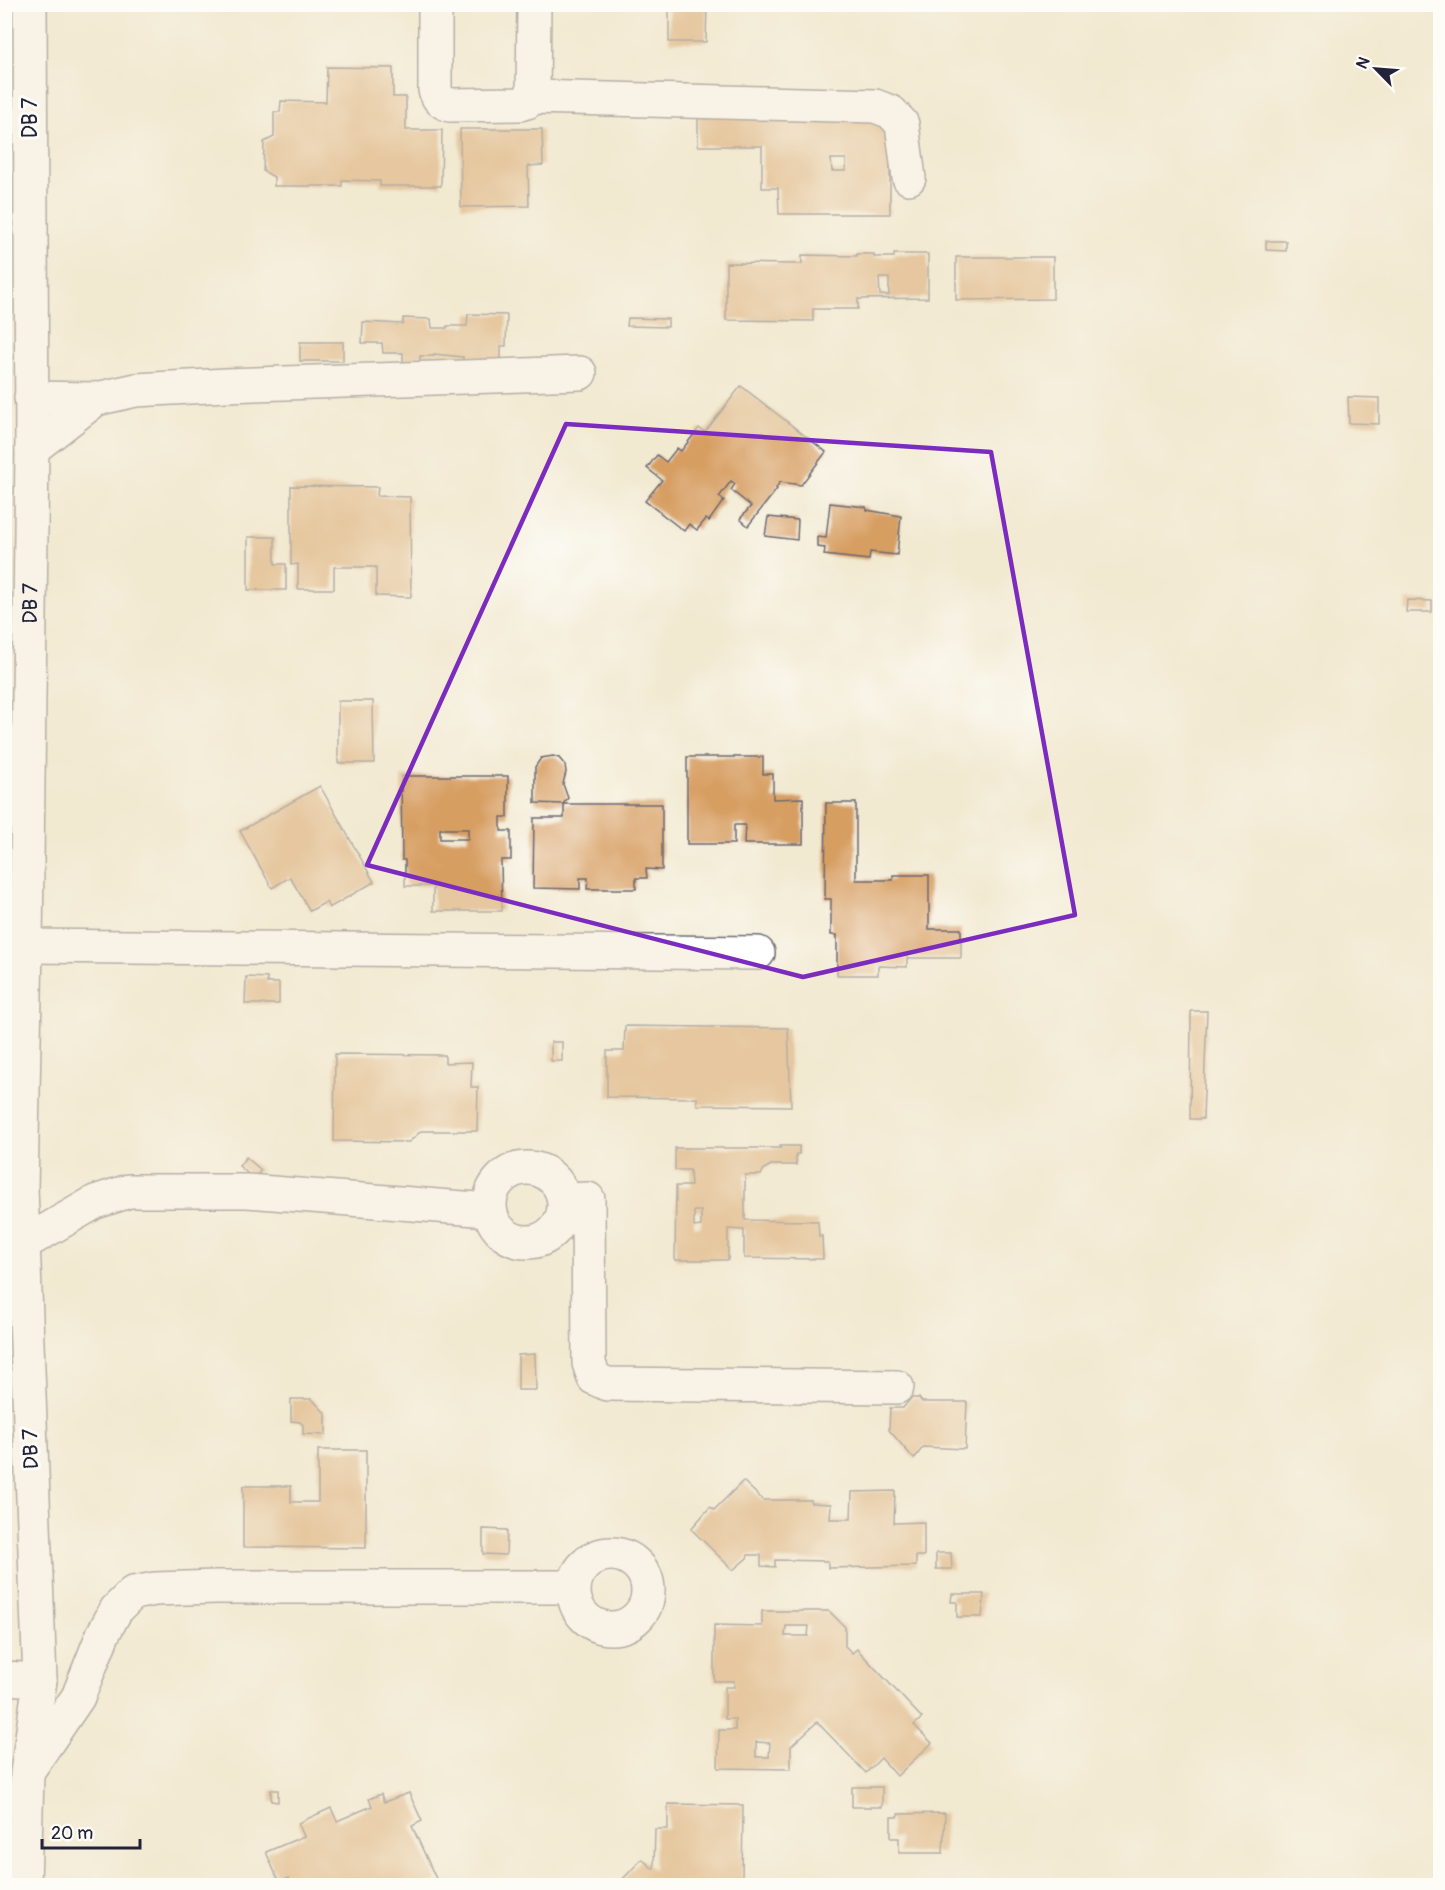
<svg xmlns="http://www.w3.org/2000/svg" width="1445" height="1890" font-family="Pangolin,sans-serif">
  <rect width="100%" height="100%" fill="#fdfcf7"/>
  <filter id="ink" filterUnits="userSpaceOnUse"><feTurbulence type="fractalNoise" baseFrequency=".0167" numOctaves="2"/><feDisplacementMap in="SourceGraphic" scale="12" xChannelSelector="R" yChannelSelector="G"/><feConvolveMatrix kernelMatrix="1 2 1 2 8 2 1 2 1" color-interpolation-filters="sRGB"/></filter>
  <filter id="wash" filterUnits="userSpaceOnUse"><feTurbulence type="fractalNoise" baseFrequency=".008" numOctaves="4" result="noise"/><feDisplacementMap in="SourceGraphic" scale="24" xChannelSelector="R" yChannelSelector="G"/><feGaussianBlur stdDeviation="1.35" result="paint"/><feColorMatrix in="noise" values="0 0 0 0 0 0 0 0 0 0 0 0 0 0 0 0 0 1.4 0 .05"/><feComposite in="paint" operator="in"/></filter>
  <g filter="url(#wash)">
    <rect width="100%" height="100%" fill="#f2e9d1"/>
    <g id="blocks">
      <g fill="#d79e62" fill-rule="evenodd">
        <polygon points="669,4 707,4 706,42 669,42"/>
        <polygon points="327,67 393,68 393,97 406,97 406,130 442,130 441,186 380,186 380,181 342,180 342,186 274,186 274,177 263,171 264,142 274,137 274,112 280,112 281,101 326,102"/>
        <path d="M698 106 890 117V214H779L778 188H762V146H698ZM831 159H846V171H832Z"/>
        <polygon points="460,129 542,129 543,165 528,166 529,206 461,207"/>
        <polygon points="1266,241 1286,241 1286,251 1266,250"/>
        <path d="M857 254H874V257H894V254H928V298L858 299V309H813V321L726 320V263L802 264V255L857 256ZM879 278H889V295H880Z"/>
        <polygon points="956,257 1053,257 1053,299 956,300"/>
        <polygon points="468,314 507,315 506,346 501,346 501,364 463,364 463,357 434,354 434,356 420,356 420,365 403,365 403,353 383,353 382,343 362,343 363,322 403,324 403,318 431,319 432,328 447,328 447,326 467,326"/>
        <polygon points="628,318 668,319 668,327 627,326"/>
        <rect x="300" y="342" width="43" height="19"/>
        <polygon points="741,386 826,452 801,485 780,482 776,488 777,489 748,526 740,519 751,506 731,490 735,484 731,481 719,497 724,500 709,521 706,519 697,530 689,524 684,531 645,501 662,480 647,468 657,455 666,462 677,448 681,451 699,428 705,432"/>
        <polygon points="1348,397 1379,398 1379,424 1349,423"/>
        <polygon points="291,486 378,487 377,496 410,497 411,597 376,596 376,567 334,567 334,589 298,589 298,564 291,565"/>
        <polygon points="830,503 866,507 867,510 901,516 897,555 870,552 869,560 824,555 825,548 817,547 817,537 826,538"/>
        <polygon points="768,517 798,520 797,540 765,536"/>
        <polygon points="248,537 275,537 275,564 286,564 286,590 248,590"/>
        <polygon points="1407,600 1432,601 1432,612 1406,612"/>
        <polygon points="338,701 373,701 374,763 338,763"/>
        <polygon points="553,756 559,758 565,765 566,772 563,784 568,798 563,804 535,803 535,767 541,758"/>
        <polygon points="687,757 763,757 763,774 773,774 773,799 803,798 803,844 744,844 745,825 734,825 734,844 687,844"/>
        <path d="M401 776H508V817H501V831H511V860H501L502 911H433V886H405V860H402ZM440 829H468V839H440Z"/>
        <polygon points="320,786 374,882 329,908 326,902 310,911 290,877 272,888 240,831"/>
        <polygon points="826,803 856,803 856,880 893,880 893,875 929,875 929,929 961,929 961,958 907,958 907,967 878,966 878,975 837,975 837,935 831,935 831,899 825,899"/>
        <polygon points="564,804 662,804 662,870 646,869 647,878 636,878 636,889 587,889 588,878 580,878 580,889 533,888 534,818 564,818"/>
        <polygon points="246,977 267,978 267,983 279,983 279,1004 245,1004"/>
        <polygon points="1191,1011 1207,1011 1203,1119 1190,1119"/>
        <polygon points="625,1026 788,1028 791,1106 697,1105 697,1098 607,1097 607,1051 624,1051"/>
        <rect x="551" y="1042" width="11" height="19"/>
        <polygon points="335,1054 445,1055 445,1063 472,1062 471,1087 478,1087 477,1131 421,1131 409,1142 334,1141"/>
        <path d="M780 1146H799V1154H796V1165H771L764 1169 761 1175H745V1220L818 1221 819 1237 822 1236 823 1259 744 1258V1230L728 1229V1260H675L676 1186H691L690 1170H675V1148H781ZM694 1211H701V1226L694 1227Z"/>
        <polygon points="246,1157 261,1170 254,1179 239,1166"/>
        <polygon points="535,1354 536,1390 518,1390 518,1355"/>
        <polygon points="911,1398 919,1398 922,1402 967,1402 965,1449 923,1447 914,1459 889,1430 890,1408 903,1408"/>
        <polygon points="291,1399 312,1399 326,1414 326,1435 303,1434 303,1425 300,1422 291,1421"/>
        <polygon points="318,1450 366,1450 366,1548 243,1547 243,1486 291,1486 291,1502 318,1502"/>
        <polygon points="743,1481 763,1500 811,1500 811,1503 831,1504 830,1519 851,1519 852,1492 895,1491 894,1523 924,1522 924,1556 916,1556 916,1566 828,1568 828,1561 775,1560 775,1567 761,1566 761,1555 748,1555 747,1558 733,1570 691,1529 710,1507 714,1510"/>
        <polygon points="483,1529 507,1530 506,1555 483,1554"/>
        <polygon points="936,1553 951,1553 952,1569 936,1569"/>
        <polygon points="952,1594 984,1594 982,1617 957,1617 957,1602 951,1602"/>
        <path d="M762 1611H829L845 1627V1646L852 1653 857 1649 922 1718 914 1725 932 1743 897 1776 881 1758 866 1773 817 1722 791 1746V1769L718 1768 719 1730H735V1719H725V1687H734V1681H714V1625L762 1626ZM786 1626H809L808 1636H785ZM756 1742 770 1743 769 1757H756Z"/>
        <rect x="852" y="1787" width="30" height="20"/>
        <polygon points="271,1790 278,1790 278,1802 271,1801"/>
        <polygon points="409,1793 422,1821 412,1826 437,1881 426,1886 292,1886 289,1878 279,1882 266,1852 304,1836 298,1823 331,1808 337,1821 372,1806 369,1799 381,1794 384,1802"/>
        <polygon points="668,1804 743,1805 742,1882 792,1883 792,1886 616,1886 642,1859 653,1869 654,1868 655,1829 668,1829"/>
        <polygon points="945,1813 943,1853 899,1853 899,1838 891,1838 891,1817 898,1817 898,1814"/>
      </g>
    </g>
  </g>
  <g filter="url(#ink)">
    <use href="#blocks" fill-opacity="0" stroke="#6b6870" stroke-width="1.5"/>
    <g fill="none" stroke-linecap="round" stroke-linejoin="round">
      <defs>
        <g id="minor">
          <path d="M435 4V90C438 99 441 102 450 105L520 104 527 102 533 97 534 4"/>
          <polyline points="533,97 875,106 891,112 902,124 909,178"/>
          <polyline points="31,398 96,399 136,390 226,385 580,373"/>
          <polyline points="32,449 96,399"/>
          <polyline points="26,946 758,953"/>
          <circle cx="527" cy="1205" r="37"/>
          <polyline points="565,1200 588,1199 589,1363 594,1378 607,1384 897,1387"/>
          <polyline points="23,1244 95,1202 129,1191 247,1191 489,1210"/>
          <circle cx="611" cy="1591" r="37"/>
          <polyline points="4,1678 40,1680"/>
          <polyline points="31,1766 78,1697 103,1634 116,1610 133,1593 155,1589 216,1587 574,1587"/>
          <path id="s1" d="M24 1886 27 1773 40 1680 21 1188 26 946 32 449 30 4"/>
        </g>
      </defs>
      <use href="#minor" stroke="#6b6870" stroke-width="36"/>
      <use href="#minor" stroke="#fff" stroke-width="33"/>
    </g>
  </g>
  <path d="M0 0H1445V1890H0ZM566 424 991 452 1075 915 803 977 367 865Z" fill="#f2e9d1" fill-opacity=".55" fill-rule="evenodd"/>
  <path fill="none" stroke="#7b2cbf" stroke-width="4.5" stroke-linejoin="round" d="M566 424 991 452 1075 915 803 977 367 865Z"/>
  <g text-anchor="middle" dominant-baseline="central" stroke-width="6" stroke-linejoin="round" paint-order="stroke">
    <g font-size="21" fill="#22223b" stroke="#fdfcf7">
      <text transform="translate(30 118) rotate(-90)">DB 7</text>
      <text stroke="none"><textPath href="#s1" startOffset="1284">DB 7</textPath></text>
      <text transform="translate(31 1449) rotate(-92)">DB 7</text>
    </g>
  </g>
  <rect width="1445" height="1890" fill="none" stroke="#fdfcf7" stroke-width="24"/>
  <g transform="translate(1376 69) rotate(295)" stroke="#fdfcf7" stroke-width="4.5" paint-order="stroke">
  <path d="M0-4.5L10 22L0 15L-10 22Z" fill="#22223b"/>
  <text y="-9" font-size="16" font-weight="bold" text-anchor="middle" fill="#22223b">N</text>
  </g>
  <path d="M42 1839v9h98v-9" fill="none" stroke="#22223b" stroke-width="3"/>
  <text x="51" y="1839" font-size="18" fill="#22223b" stroke="#fdfcf7" stroke-width="4.5" paint-order="stroke">20 m</text>
</svg>
